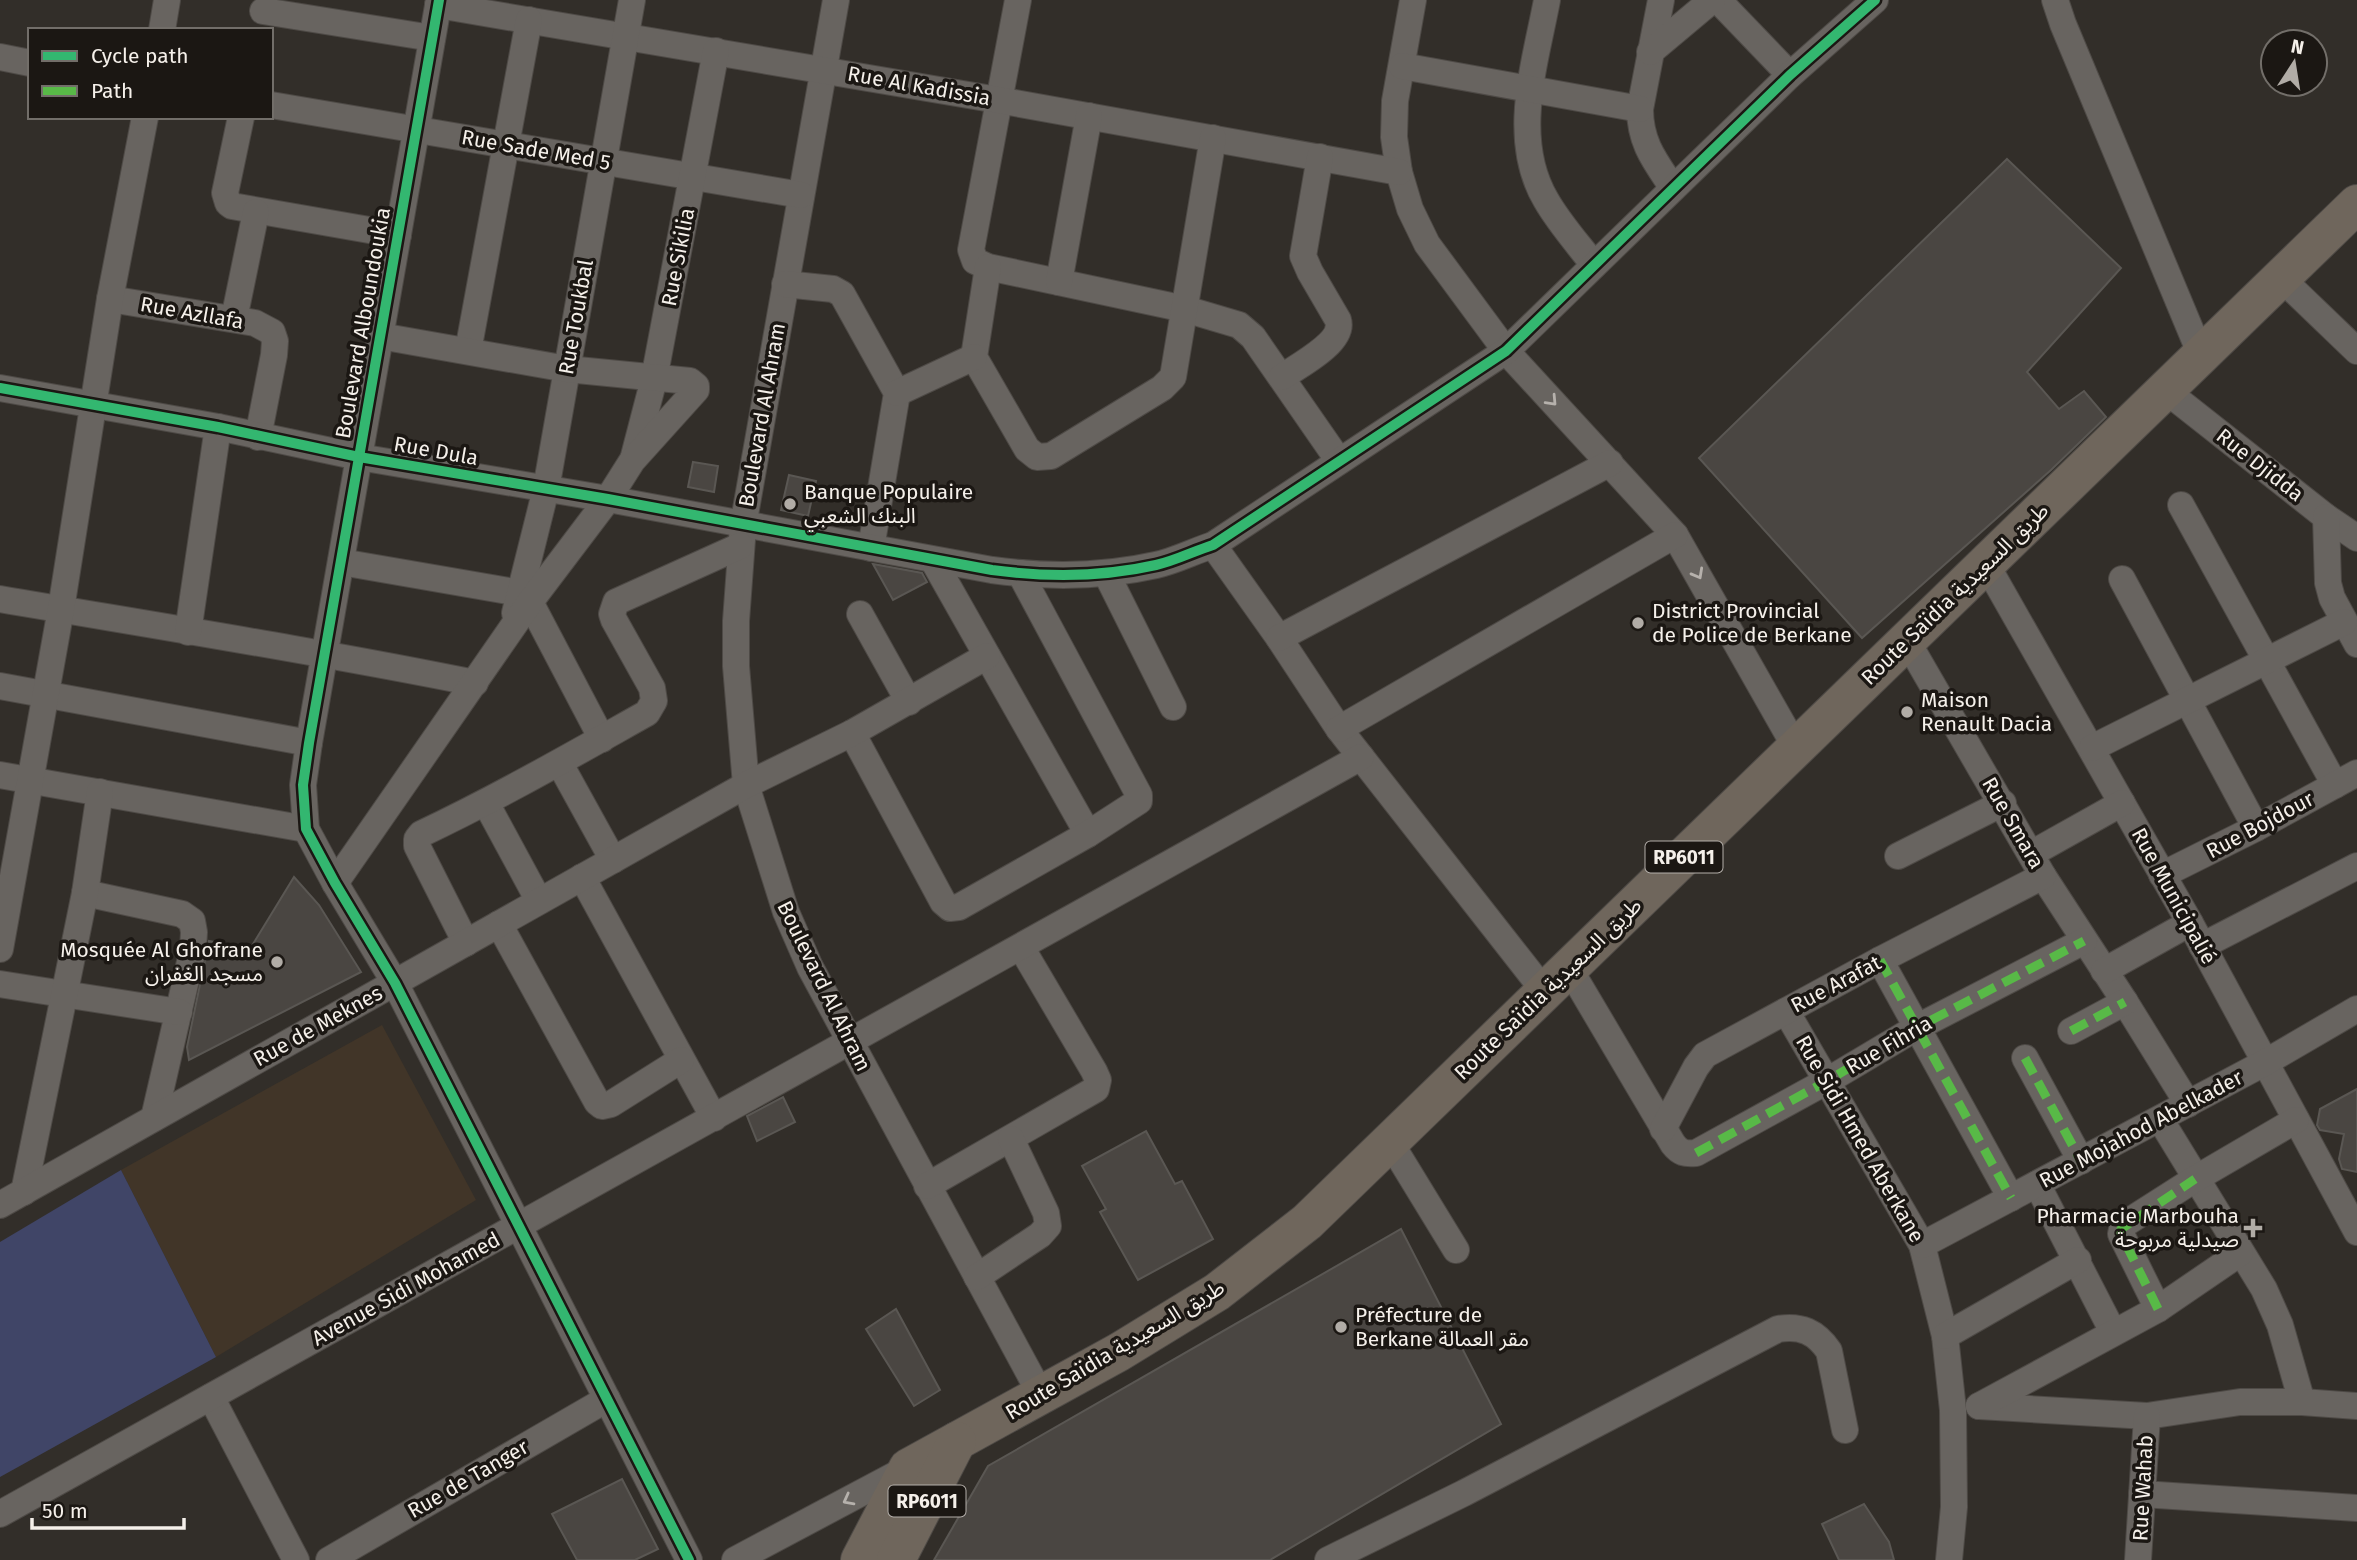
<svg xmlns="http://www.w3.org/2000/svg" width="2357" height="1560" font-family="'Fira Sans','Noto Sans Arabic',sans-serif">
  <rect width="100%" height="100%" fill="#322e29"/>
  <polygon fill="#413528" points="382,1025 476,1200 216,1357 121,1170"/>
  <polygon fill="#404567" points="121,1170 216,1357 0,1477 0,1242"/>
  <g fill="#4a4642" stroke="#5a5753" stroke-width="2">
    <polygon points="2007,159 2121,268 2027,372 2059,409 2084,391 2106,417 2051,470 1862,638 1699,458"/>
    <polygon points="693,462 718,466 714,492 688,487"/>
    <polygon points="789,475 816,481 808,516 781,510"/>
    <polygon points="873,564 922,573 927,582 893,600"/>
    <polygon points="294,877 319,905 361,972 189,1060 187,1047 209,941 250,949"/>
    <polygon points="2357,1089 2357,1172 2342,1169 2339,1159 2344,1134 2320,1130 2317,1125 2320,1109"/>
    <polygon points="783,1097 795,1122 757,1141 747,1116"/>
    <polygon points="1146,1131 1175,1184 1182,1181 1213,1239 1138,1280 1100,1212 1106,1209 1082,1166"/>
    <polygon points="1401,1229 1501,1424 1270,1560 934,1560 988,1466"/>
    <polygon points="896,1309 940,1390 914,1406 866,1329"/>
    <polygon points="622,1479 658,1549 635,1560 577,1560 552,1514"/>
    <polygon points="1864,1504 1889,1542 1894,1560 1839,1560 1822,1524"/>
  </g>
  <g fill="none" stroke-linecap="round" stroke-linejoin="round">
    <defs>
      <g id="minor">
        <polyline points="439,0 309,743 303,785 306,829 335,883 395,983 689,1560"/>
        <polyline points="836,0 743,526 736,621 736,666 746,785 786,912 810,967 1041,1395"/>
        <polyline points="1018,0 971,250 975,261 988,267 1185,309 1239,325 1253,337 1339,461"/>
        <polyline points="1413,0 1395,101 1394,137 1399,172 1410,209 1427,244 1506,351 1675,535 1796,748"/>
        <path d="M1547 0C1535 64 1510 139 1546 200 1559 223 1578 244 1594 265"/>
        <path d="M1661 0 1640 109C1640 143 1655 161 1673 188"/>
        <polyline points="1718,0 1790,75"/>
        <polyline points="2055,0 2063,24 2201,355"/>
        <polyline points="438,5 998,100 1399,172"/>
        <polyline points="263,11 432,38"/>
        <polyline points="162,30 167,0"/>
        <polyline points="1650,52 1712,0"/>
        <polyline points="0,57 30,63"/>
        <polyline points="1402,66 1640,109"/>
        <polyline points="271,105 801,195"/>
        <polyline points="241,117 225,193 228,203 232,206 398,235"/>
        <polyline points="988,267 974,357 1027,449 1037,457 1051,456 1162,388 1173,377 1213,138"/>
        <polyline points="2281,278 2357,351"/>
        <polyline points="1059,282 1089,116"/>
        <polyline points="785,284 833,289 842,294 897,393 871,548"/>
        <polyline points="110,299 255,323 272,332 275,341 274,355 258,437"/>
        <polyline points="234,319 256,212"/>
        <polyline points="468,351 529,20"/>
        <path d="M1282 377C1298 366 1345 342 1338 320L1310 272 1303 256 1320 157"/>
        <path d="M0 388 218 427 359 457 608 499 992 570C1045 577 1103 577 1156 565 1175 561 1194 551 1213 545L1506 351 1790 75 1875 0"/>
        <polyline points="2165,390 2326,517 2357,538"/>
        <polyline points="897,393 974,357"/>
        <polyline points="634,456 654,379 716,51"/>
        <polyline points="2181,505 2335,785"/>
        <polyline points="2326,517 2328,583 2332,598 2357,644"/>
        <polyline points="1213,545 1279,638 1339,729 1545,992"/>
        <polyline points="933,560 1088,834"/>
        <polyline points="341,562 520,593"/>
        <polyline points="1986,564 2190,923 2357,1232"/>
        <polyline points="1106,573 1173,707"/>
        <polyline points="2122,579 2256,828"/>
        <path d="M0 599C158 626 317 651 475 683"/>
        <polyline points="530,602 602,739"/>
        <polyline points="515,613 546,489 632,0"/>
        <polyline points="860,614 909,702"/>
        <polyline points="188,632 218,427"/>
        <polyline points="1279,638 1610,463"/>
        <polyline points="1907,641 2043,876 2125,1002 2188,1104"/>
        <polyline points="0,686 309,743"/>
        <polyline points="1339,729 1675,535"/>
        <polyline points="852,733 943,902 950,908 959,907 1088,834 1139,801 1139,795 1020,573"/>
        <polyline points="2092,748 2344,622"/>
        <polyline points="560,764 613,860"/>
        <polyline points="0,775 306,829"/>
        <polyline points="486,803 539,901"/>
        <polyline points="2031,854 2122,803"/>
        <polyline points="1898,856 2003,803"/>
        <polyline points="2162,875 2256,828 2357,773"/>
        <polyline points="582,877 714,1118"/>
        <polyline points="335,883 530,602 608,499 632,461 696,390 696,386 690,381 567,369 380,336"/>
        <polyline points="85,893 182,914 192,921 194,932 193,949 154,1118"/>
        <polyline points="499,924 597,1102 602,1106 611,1104 681,1060"/>
        <path d="M466 943 417 846V839L421 834C499 797 572 755 647 713L654 701 652 688 614 620 612 614 616 602 740 546"/>
        <polyline points="2202,946 2357,866"/>
        <polyline points="0,949 61,609 110,299 145,117"/>
        <polyline points="1880,960 2011,1198"/>
        <path d="M1569 968 1673 1144C1680 1153 1685 1154 1696 1153L1827 1081 1916 1028 2084 941"/>
        <polyline points="2104,971 2190,923"/>
        <polyline points="0,984 179,1012"/>
        <polyline points="1786,1011 1922,1245 1945,1336 1953,1410 1954,1507 1949,1560"/>
        <polyline points="2071,1031 2125,1002"/>
        <polyline points="2025,1058 2081,1161"/>
        <polyline points="2160,1119 2264,1289 2280,1325 2302,1402"/>
        <polyline points="1663,1129 1696,1067 1705,1055 1880,960 2043,876"/>
        <polyline points="1390,1142 1456,1250"/>
        <polyline points="2037,1184 2113,1332"/>
        <polyline points="927,1186 1096,1089 1098,1080 1094,1071 1021,947"/>
        <polyline points="24,1192 85,893 100,792"/>
        <polyline points="0,1205 746,785 852,733 987,656"/>
        <polyline points="1922,1245 2266,1062 2357,1009"/>
        <polyline points="977,1277 1040,1235 1048,1226 1046,1213 1011,1139"/>
        <polyline points="2158,1309 2121,1234 2123,1225 2195,1179 2296,1120"/>
        <polyline points="1945,1336 2078,1260"/>
        <polyline points="211,1397 296,1560"/>
        <polyline points="1979,1406 2147,1416 2240,1402 2302,1402 2357,1406"/>
        <polyline points="1979,1406 2158,1309 2240,1253"/>
        <polyline points="2142,1494 2357,1508"/>
        <polyline points="0,1514 1361,757"/>
        <polyline points="329,1560 607,1399"/>
        <polyline points="735,1560 908,1468"/>
        <path d="M1328 1560 1464 1493 1778 1329C1801 1325 1816 1332 1829 1351L1845 1430"/>
        <polyline points="2138,1560 2147,1416"/>
      </g>
      <g id="highway">
        <polyline points="860,1560 908,1468 1119,1352 1217,1292 1307,1222 2357,204"/>
        <polyline points="896,1560 957,1441"/>
      </g>
    </defs>
    <use href="#minor" stroke="#4e4a46" stroke-width="28"/>
    <use href="#highway" stroke="#4e4a46" stroke-width="40"/>
    <use href="#minor" stroke="#686460" stroke-width="26"/>
    <use href="#highway" stroke="#6f665c" stroke-width="38"/>
    <g stroke="#58b947" stroke-width="9" stroke-dasharray="18 9" stroke-linecap="butt">
      <polyline points="1880,960 2011,1198"/>
      <polyline points="2071,1031 2125,1002"/>
      <polyline points="2025,1058 2081,1161"/>
      <polyline points="1696,1153 1827,1081 1916,1028 2084,941"/>
      <polyline points="2158,1309 2121,1234 2121,1229 2195,1179"/>
    </g>
    <defs>
      <g id="cycleway">
        <polyline points="439,0 309,743 303,785 306,829 335,883 395,983 689,1560"/>
        <path d="M0 388 218 427 359 457 608 499 992 570C1045 577 1103 577 1156 565 1175 561 1194 551 1213 545L1506 351 1790 75 1875 0"/>
      </g>
    </defs>
    <use href="#cycleway" stroke="#1b1713" stroke-width="15"/>
    <use href="#cycleway" stroke="#33b770" stroke-width="10"/>
  </g>
  <defs><path id="oneway-chevron" d="M-2-3.5L2.5 0L-2 3.5" fill="none" stroke-width="1.6" stroke-linecap="round" stroke-linejoin="round" transform="scale(1.75)"/></defs>
  <g stroke="#b6b1ac">
    <use href="#oneway-chevron" transform="translate(1552 401) rotate(47)"/>
    <use href="#oneway-chevron" transform="translate(1698 574) rotate(61)"/>
    <use href="#oneway-chevron" transform="translate(848 1500) rotate(152)"/>
  </g>
  <g fill="#b1aca6" stroke="#1b1713" stroke-width="2.5">
    <circle cx="790" cy="504" r="7"/>
    <circle cx="1638" cy="623" r="7"/>
    <circle cx="1907" cy="712" r="7"/>
    <circle cx="277" cy="962" r="7"/>
    <path d="M2249.5 1217.5h7v7h7v7h-7v7h-7v-7h-7v-7h7z"/>
    <circle cx="1341" cy="1327" r="7"/>
  </g>
  <g text-anchor="middle" dominant-baseline="central" stroke-width="7" stroke-linejoin="round" paint-order="stroke">
    <g fill="#1b1713" stroke="#b4afaa" stroke-width="2">
      <rect x="1645.5" y="841.5" width="77" height="31" rx="5"/>
      <rect x="888.5" y="1485.5" width="77" height="31" rx="5"/>
    </g>
    <g font-size="19" font-weight="bold" fill="#f5f0ea">
      <text x="1684" y="857">RP6011</text>
      <text x="927" y="1501">RP6011</text>
    </g>
    <g font-size="21" fill="#f5f0ea" stroke="#1b1713">
      <text transform="translate(919 86) rotate(10)">Rue Al Kadissia</text>
      <text transform="translate(536 150) rotate(10)">Rue Sade Med 5</text>
      <text transform="translate(678 257) rotate(-79)">Rue Sikilia</text>
      <text transform="translate(192 313) rotate(10)">Rue Azllafa</text>
      <text transform="translate(576 317) rotate(-80)">Rue Toukbal</text>
      <text transform="translate(363 323) rotate(-80)">Boulevard Alboundoukia</text>
      <text transform="translate(762 415) rotate(-80)">Boulevard Al Ahram</text>
      <text transform="translate(436 451) rotate(10)">Rue Dula</text>
      <text transform="translate(2260 465) rotate(38)">Rue Djidda</text>
      <text transform="translate(1955 594) rotate(-44)">Route Saïdia طريق السعيدية</text>
      <text transform="translate(2013 823) rotate(60)">Rue Smara</text>
      <text transform="translate(2260 825) rotate(-28)">Rue Bojdour</text>
      <text transform="translate(2174 896) rotate(61)">Rue Municipalié</text>
      <text transform="translate(1836 984) rotate(-28)">Rue Arafat</text>
      <text transform="translate(824 986) rotate(64)">Boulevard Al Ahram</text>
      <text transform="translate(1548 989) rotate(-44)">Route Saïdia طريق السعيدية</text>
      <text transform="translate(318 1026) rotate(-29)">Rue de Meknes</text>
      <text transform="translate(1889 1045) rotate(-30)">Rue Fihria</text>
      <text transform="translate(2141 1129) rotate(-28)">Rue Mojahod Abelkader</text>
      <text transform="translate(1860 1139) rotate(60)">Rue Sidi Hmed Aberkane</text>
      <text transform="translate(406 1289) rotate(-29)">Avenue Sidi Mohamed</text>
      <text transform="translate(1115 1350) rotate(-31)">Route Saïdia طريق السعيدية</text>
      <text transform="translate(468 1479) rotate(-30)">Rue de Tanger</text>
      <text transform="translate(2143 1488) rotate(-87)">Rue Wahab</text>
    </g>
    <g font-size="21" fill="#f5f0ea" stroke="#1b1713" text-anchor="start">
      <text x="804" y="492">Banque Populaire<tspan x="804" dy="24">البنك الشعبي</tspan></text>
      <text x="1652" y="611">District Provincial<tspan x="1652" dy="24">de Police de Berkane</tspan></text>
      <text x="1921" y="700">Maison<tspan x="1921" dy="24">Renault Dacia</tspan></text>
      <text x="263" y="950" text-anchor="end">Mosquée Al Ghofrane<tspan x="263" dy="24">مسجد الغفران</tspan></text>
      <text x="2239" y="1216" text-anchor="end">Pharmacie Marbouha<tspan x="2239" dy="24">صيدلية مربوحة</tspan></text>
      <text x="1355" y="1315">Préfecture de<tspan x="1355" dy="24">Berkane مقر العمالة</tspan></text>
    </g>
  </g>
  <rect x="28" y="28" width="245" height="91" fill="#1b1713" stroke="#726e69" stroke-width="2"/>
  <rect x="42" y="51" width="35" height="10" fill="#33b770" stroke="#726e69" stroke-width="2"/>
  <text x="91" y="63" font-size="21" fill="#f5f0ea">Cycle path</text>
  <rect x="42" y="86" width="35" height="10" fill="#58b947" stroke="#726e69" stroke-width="2"/>
  <text x="91" y="98" font-size="21" fill="#f5f0ea">Path</text>
  <g transform="translate(2294 63) rotate(12)"><circle r="33" fill="#1b1713" stroke="#726e69" stroke-width="2"/>
  <path d="M0-5L12 26L0 18L-12 26Z" fill="#b1aca6"/>
  <text y="-10" font-size="19" font-weight="bold" text-anchor="middle" fill="#f5f0ea">N</text>
  </g>
  <path d="M32 1518v10h152v-10" fill="none" stroke="#f5f0ea" stroke-width="3.5"/>
  <text x="42" y="1518" font-size="21" fill="#f5f0ea" stroke="#1b1713" stroke-width="5" paint-order="stroke">50 m</text>
</svg>
